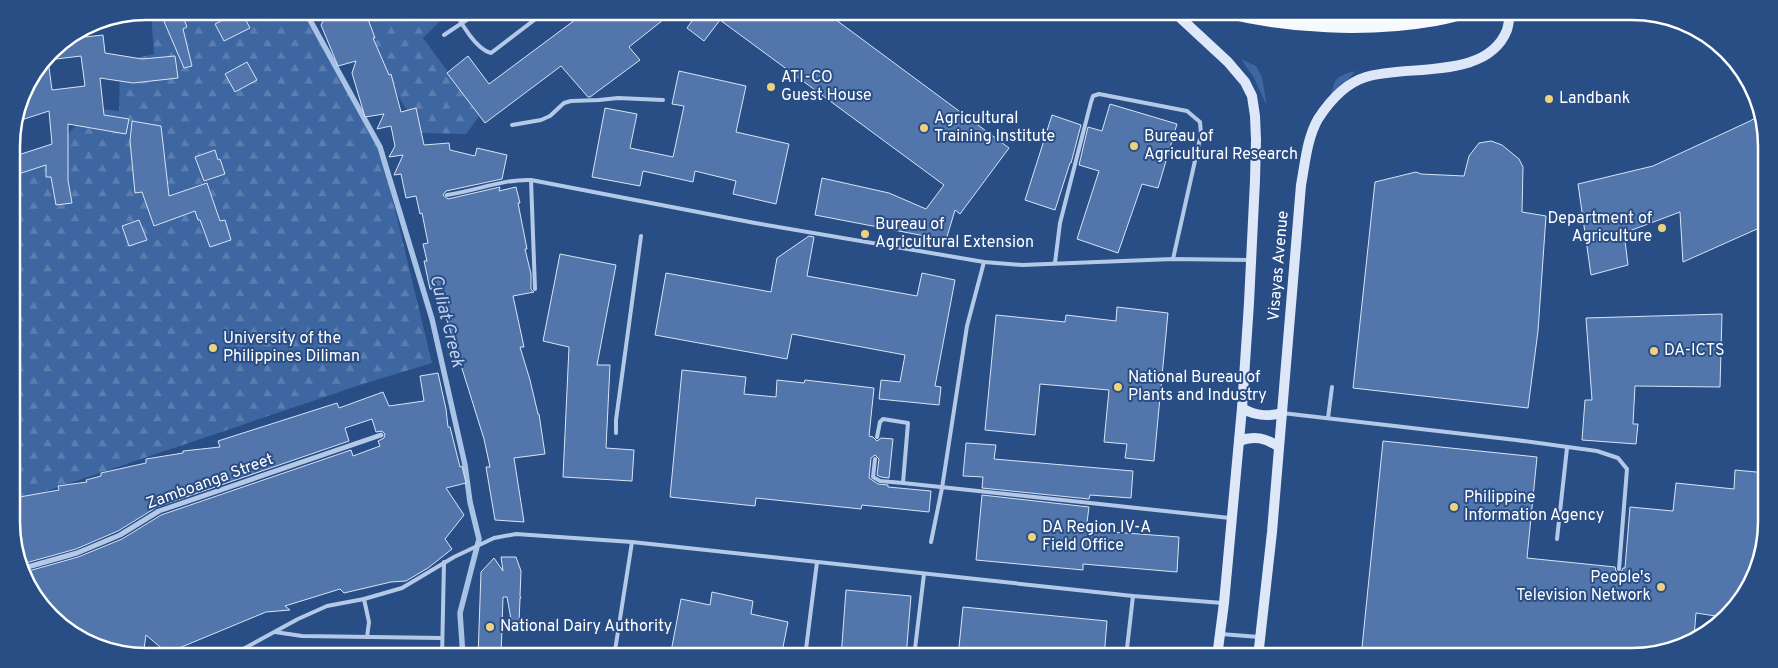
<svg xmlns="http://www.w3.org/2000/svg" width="1778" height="668" font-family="Overpass,sans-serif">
  <defs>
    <pattern id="forest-firs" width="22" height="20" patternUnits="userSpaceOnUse" patternTransform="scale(1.25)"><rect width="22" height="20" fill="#3e66a1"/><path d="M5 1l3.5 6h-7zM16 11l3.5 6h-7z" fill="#5b7daf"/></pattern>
  </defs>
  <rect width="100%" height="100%" fill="#294d85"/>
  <g fill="#3e66a1">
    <polygon points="1241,59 1256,66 1262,77 1267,106 1254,78"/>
    <path d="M1356 71 1330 99C1335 79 1334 76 1356 71Z"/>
  </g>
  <g fill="url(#forest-firs)">
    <polygon points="151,11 305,11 380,147 432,363 366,383 14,502 12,157 56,147 92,108 119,111 120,62 154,54"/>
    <polygon points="346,11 437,11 441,20 423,38 480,115 466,134 421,133"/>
  </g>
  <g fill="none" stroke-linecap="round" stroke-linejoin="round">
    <polyline stroke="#a9c3e7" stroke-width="5.5" points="305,11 380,147 432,319 465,465 470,502 479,539 460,613 463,657"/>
  </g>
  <g fill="#5276ac" stroke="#d8e4f6" fill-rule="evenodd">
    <polygon points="241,11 250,28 224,41 215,24"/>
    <polygon points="343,11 365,11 375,38 373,38 389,75 391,74 401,112 416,108 424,145 449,143 450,150 475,156 477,148 507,155 502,179 446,191 443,195 448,199 500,187 499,191 516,187 520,203 518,203 527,249 525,249 531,274 531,289 534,292 513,296 524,347 520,347 530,380 538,414 539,414 545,454 514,458 524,522 495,520 486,467 490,467 484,439 445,314 440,315 432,289 430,289 424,261 427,261 423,244 428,243 422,213 420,214 416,196 406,198 401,174 394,175 403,155 389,157 395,146 391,126 377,129 384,114 365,117 352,73 356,61 338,66 321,25 324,19"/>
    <polygon points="587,11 655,11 663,20 629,47 640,60 590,97 588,97 561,66 485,123 447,73 468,56 489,84"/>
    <polygon points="699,11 824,11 1009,148 960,214 955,210 946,240 815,215 822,178 889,193 926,209 944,185 720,20 704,41 687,28"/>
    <polygon points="181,12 187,27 183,29 192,66 184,68 163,19"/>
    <path d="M84 28 85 37 103 35 105 53 142 59 175 56 178 78 133 83 100 78 104 115 129 119 126 134 68 124V180L72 203 56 205 51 177H46V165L12 176V157L52 144 49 111 15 122 21 100 29 98 27 84 57 45ZM81 56 85 86 52 90 48 60Z"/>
    <polygon points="247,62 257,80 235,92 225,74"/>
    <polygon points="679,71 746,86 736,132 789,144 776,204 733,194 736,181 695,171 693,182 643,171 640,186 592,177 605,108 637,114 630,148 673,157 684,106 672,104"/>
    <polygon points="1110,104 1177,124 1158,188 1142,184 1118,253 1077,239 1099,171 1079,165 1088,127 1102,131"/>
    <polygon points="1052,115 1081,125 1071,163 1070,163 1055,210 1025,200"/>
    <polygon points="1760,115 1766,128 1766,225 1683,262 1680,212 1624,233 1628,265 1591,275 1578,184 1653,166 1750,121"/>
    <polygon points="132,121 161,126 169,196 207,183 220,221 225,220 231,240 210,247 200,220 198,220 195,211 154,226 142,192 135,193 130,141"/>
    <polygon points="1491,141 1502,145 1519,159 1523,167 1522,212 1546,216 1538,331 1528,408 1353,388 1375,182 1416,172 1421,174 1464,176 1469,156 1479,143"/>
    <polygon points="215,150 218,160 220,159 225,174 204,181 195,157"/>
    <polygon points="139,220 147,240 129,246 122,226"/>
    <polygon points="809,236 814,237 807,276 917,296 922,273 955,280 935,386 941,387 939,405 879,399 881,380 900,382 905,355 792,334 787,359 655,335 666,273 771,292 777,258"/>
    <polygon points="560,254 616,265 597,365 610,365 606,448 634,450 632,481 563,477 569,347 543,341"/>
    <polygon points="1117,307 1168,313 1154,461 1125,458 1127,444 1104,442 1109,390 1040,384 1035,435 985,430 996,315 1065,322 1066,315 1116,321"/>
    <polygon points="1722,314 1720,387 1635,386 1633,424 1638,424 1636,444 1582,440 1585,400 1592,400 1586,318"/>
    <polygon points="682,370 746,377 744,394 776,397 777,380 804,383 805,380 874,388 869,436 873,437 877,441 881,438 893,439 889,478 881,477 877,475 879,459 875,455 871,458 869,478 878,484 888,485 888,487 931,491 929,512 862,505 861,509 756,498 755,506 670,497"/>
    <polygon points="438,373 446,409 448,427 450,427 460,467 462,466 466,483 446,488 464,515 445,539 452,549 428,568 406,581 391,582 344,593 340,589 285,606 290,610 266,612 167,653 146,635 143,656 102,650 44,611 25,572 78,557 122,539 161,515 351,450 353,456 380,446 378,441 384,438 385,434 382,431 376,432 372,419 345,428 349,441 157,507 118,531 76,549 22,564 14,548 14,498 59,490 58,486 87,482 86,480 101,476 101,473 146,463 146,459 183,453 183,451 220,447 218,441 337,403 339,408 383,392 389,406 424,401 420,376"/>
    <polygon points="1383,441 1537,457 1527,558 1615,567 1616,571 1618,573 1621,572 1623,568 1625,568 1630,507 1673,511 1676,483 1734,489 1735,470 1767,473 1767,522 1760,566 1722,617 1696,613 1694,637 1641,656 1361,657"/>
    <polygon points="966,443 996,445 994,459 1133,471 1131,498 1090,495 1089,499 982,488 983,477 963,476"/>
    <polygon points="982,495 1089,507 1086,530 1179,537 1177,572 1083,564 1083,570 976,560"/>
    <polygon points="501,557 516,557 521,571 520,596 521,598 520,598 519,624 512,625 507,597 503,597 501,657 478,657 481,572 494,558 503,571"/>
    <polygon points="846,590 911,596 906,657 841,657"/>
    <polygon points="712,592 753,601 751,614 788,622 781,657 670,657 681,599 710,605"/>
    <polygon points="963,607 1107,621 1104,657 958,657"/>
  </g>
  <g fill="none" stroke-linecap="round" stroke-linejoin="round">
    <g stroke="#b4c9e7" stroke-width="4">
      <path d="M455 11C461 24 477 50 491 53L546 11"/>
      <polyline points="444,35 480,11"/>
      <polyline points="512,125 541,120 550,116 564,103 571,101 599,100 618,98 663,100"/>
      <polyline points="531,180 535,289"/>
      <path d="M447 195C476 191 502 179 531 180L755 223 984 262 1022 265 1173 259 1250 260"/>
      <polyline points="1055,263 1060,223 1091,102 1093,96 1099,94 1187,111 1200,122 1201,134 1173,259"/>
      <polyline points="1282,413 1516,440 1597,451 1618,458 1627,469 1619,569"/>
      <polyline points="1328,418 1332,387"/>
      <polyline points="616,433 616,420 641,236"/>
      <polyline points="877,437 880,422 883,419 908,423 903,483"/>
      <polyline points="875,459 873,477 880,481 903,483 1230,518"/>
      <polyline points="1557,539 1567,448"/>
      <polyline points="931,542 942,488 967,326 984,262"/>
      <polyline points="364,599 369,622 367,637"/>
      <polyline points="275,632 302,636 442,638"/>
      <polyline points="1221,634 1259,637"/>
      <polyline points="234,657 234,654 298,619 327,606 364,599 402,588 454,557 494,538 516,534 632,542 1133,596 1223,603"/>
      <polyline points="442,657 444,562"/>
      <polyline points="614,657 632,542"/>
      <polyline points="805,657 817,562"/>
      <polyline points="914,657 924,574"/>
      <polyline points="1126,657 1133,596"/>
    </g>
    <polyline stroke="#b4c9e7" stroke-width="5" points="24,568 77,553 120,535 159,511 381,435"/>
    <g stroke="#dee7f7" stroke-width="10">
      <polyline points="1173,11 1228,62 1245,82 1252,96 1255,116 1256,140 1255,180 1249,303 1242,408 1224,603 1217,657"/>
      <path d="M1242 408C1255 416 1267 417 1282 413"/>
      <path d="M1239 441C1254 435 1266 438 1279 447"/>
      <path d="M1258 657 1272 532 1301 185C1305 164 1307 138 1318 119 1329 102 1346 83 1366 77 1407 64 1487 81 1507 30 1509 24 1509 17 1511 11"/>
    </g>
    <path stroke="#f6f9fe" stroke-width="12" d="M1221 11C1287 28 1367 32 1435 20 1447 18 1460 14 1472 11"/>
  </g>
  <g fill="#eed37c" stroke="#294d85" stroke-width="2">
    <circle cx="771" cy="87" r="5"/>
    <circle cx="1549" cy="99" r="5"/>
    <circle cx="924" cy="128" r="5"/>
    <circle cx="1134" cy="146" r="5"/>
    <circle cx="1662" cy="228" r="5"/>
    <circle cx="865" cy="234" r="5"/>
    <circle cx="213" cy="348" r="5"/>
    <circle cx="1654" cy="351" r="5"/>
    <circle cx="1118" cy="387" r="5"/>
    <circle cx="1454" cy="507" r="5"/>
    <circle cx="1032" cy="537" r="5"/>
    <circle cx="1661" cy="587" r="5"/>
    <circle cx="490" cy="627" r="5"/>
  </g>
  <g text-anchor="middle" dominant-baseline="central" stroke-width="4" stroke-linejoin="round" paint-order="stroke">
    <g font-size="16" fill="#fff" stroke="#294d85" text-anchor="start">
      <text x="781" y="78">ATI-CO<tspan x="781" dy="18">Guest House</tspan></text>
      <text x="1559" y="99">Landbank</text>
      <text x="934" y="119">Agricultural<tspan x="934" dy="18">Training Institute</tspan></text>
      <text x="1144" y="137">Bureau of<tspan x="1144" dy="18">Agricultural Research</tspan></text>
      <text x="1652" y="219" text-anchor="end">Department of<tspan x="1652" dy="18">Agriculture</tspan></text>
      <text x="875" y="225">Bureau of<tspan x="875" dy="18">Agricultural Extension</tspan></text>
      <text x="223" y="339">University of the<tspan x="223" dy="18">Philippines Diliman</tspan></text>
      <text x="1664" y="351">DA-ICTS</text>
      <text x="1128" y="378">National Bureau of<tspan x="1128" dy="18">Plants and Industry</tspan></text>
      <text x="1464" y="498">Philippine<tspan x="1464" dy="18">Information Agency</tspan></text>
      <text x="1042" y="528">DA Region IV-A<tspan x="1042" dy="18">Field Office</tspan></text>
      <text x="1651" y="578" text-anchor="end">People's<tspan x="1651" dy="18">Television Network</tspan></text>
      <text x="500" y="627">National Dairy Authority</text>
    </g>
    <g font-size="16" fill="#fff" stroke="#294d85">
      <text transform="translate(1279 266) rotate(-85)">Visayas Avenue</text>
      <text transform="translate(210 482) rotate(-20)">Zamboanga Street</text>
    </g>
    <g font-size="18" font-style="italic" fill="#c0d3ef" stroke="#294d85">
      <text transform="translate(446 321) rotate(76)">Culiat Creek</text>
    </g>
  </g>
  <path d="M0 0H1778V668H0ZM146 20H1632A126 126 0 0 1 1758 146V522A126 126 0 0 1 1632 648H146A126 126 0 0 1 20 522V146A126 126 0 0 1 146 20Z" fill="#294d85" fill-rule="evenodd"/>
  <path fill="none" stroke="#fff" stroke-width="2.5" d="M146 20H1632A126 126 0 0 1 1758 146V522A126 126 0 0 1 1632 648H146A126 126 0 0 1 20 522V146A126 126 0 0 1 146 20Z"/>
</svg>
